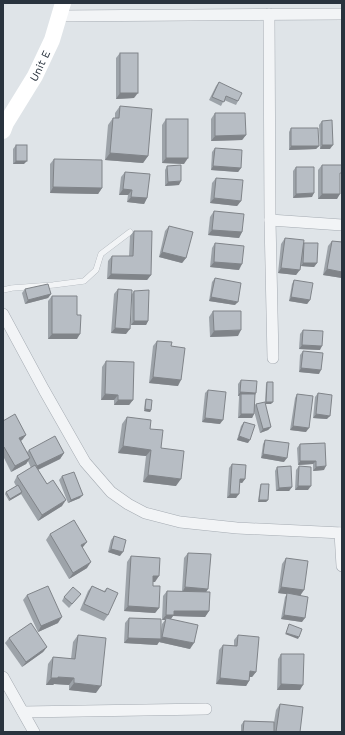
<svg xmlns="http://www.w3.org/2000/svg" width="345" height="735" font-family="'Work Sans',sans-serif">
  <rect width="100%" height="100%" fill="#dfe4e8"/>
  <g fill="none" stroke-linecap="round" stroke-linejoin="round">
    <defs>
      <polyline id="lane" points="3,290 12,288 53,285 84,281 96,270 101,254 130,232"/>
      <g id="street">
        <polyline points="269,14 270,220 273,358"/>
        <polyline points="59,16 342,14"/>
        <polyline points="270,220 342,225"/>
        <polyline points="3,314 44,390 85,462 111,492 128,504 145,513 180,522 237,528 342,533"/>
        <polyline points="340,533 342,566"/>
        <polyline points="3,677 34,732"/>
        <polyline points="23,712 206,709"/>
      </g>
    </defs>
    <use href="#lane" stroke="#a5abb2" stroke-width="6"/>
    <use href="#street" stroke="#a5abb2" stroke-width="12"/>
    <use href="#lane" stroke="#f2f4f6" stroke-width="5.5"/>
    <use href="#street" stroke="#f2f4f6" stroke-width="11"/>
    <path stroke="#fff" stroke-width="16" id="s1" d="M3 131 6 123 35 76 52 40 63 3"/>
  </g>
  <g fill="#9da3a9">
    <polygon points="120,53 134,98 116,99 116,58"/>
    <polygon points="219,82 238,101 236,105 224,100 221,106 209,100 216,86"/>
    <polygon points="120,106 148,156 143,163 105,160 108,125 113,118 115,118 115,113"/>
    <polygon points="215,113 246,135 242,140 211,141 211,119"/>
    <polygon points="166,119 184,164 162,163 162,125"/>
    <polygon points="322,121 330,149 320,149 319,125"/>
    <polygon points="291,128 319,146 316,149 289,150 289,132"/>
    <polygon points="16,145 24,164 13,164 13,149"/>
    <polygon points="215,148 241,168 238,172 211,170 212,152"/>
    <polygon points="54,159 102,188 98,194 50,193 50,164"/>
    <polygon points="322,165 340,178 337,199 318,199 318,170"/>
    <polygon points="167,166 179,185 165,186 165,170"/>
    <polygon points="296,167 312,197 293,198 293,171"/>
    <polygon points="125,172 147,198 144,204 127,202 128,195 119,195 121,177"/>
    <polygon points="216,178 241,201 237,206 210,203 212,183"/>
    <polygon points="214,211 242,232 239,238 208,235 210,217"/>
    <polygon points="169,226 186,258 182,263 159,257 165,231"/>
    <polygon points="134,231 151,275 147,280 107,279 108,261 112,256 129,256 130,236"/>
    <polygon points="285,238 303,244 304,243 317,263 314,267 301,266 296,275 278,273 281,244"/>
    <polygon points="332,241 342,242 342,278 323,275 328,246"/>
    <polygon points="215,243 239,270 210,267 212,248"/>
    <polygon points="215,278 235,305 209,301 212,282"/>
    <polygon points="294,280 310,300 307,304 289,301 292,284"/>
    <polygon points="25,289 51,294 48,298 25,304 22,293"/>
    <polygon points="118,289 132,294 134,291 148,321 146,325 131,325 132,298 126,334 111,333 114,294"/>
    <polygon points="52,296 77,339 48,339 48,301"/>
    <polygon points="213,311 238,336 210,337 209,317"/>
    <polygon points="303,330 320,350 299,349 300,334"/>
    <polygon points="157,341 171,346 178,386 149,383 153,346"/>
    <polygon points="303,351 319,374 299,372 300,355"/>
    <polygon points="106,361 133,400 129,405 114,405 114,400 101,400 102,367"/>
    <polygon points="241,380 255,395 254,407 256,404 265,403 266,384 267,382 271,404 265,404 271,427 268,430 260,433 254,411 254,414 252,418 238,418 239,397 239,396 238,396 238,384"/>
    <polygon points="208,390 220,424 202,422 205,393"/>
    <polygon points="318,393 327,419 313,418 315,397"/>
    <polygon points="297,394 306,432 290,430 295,398"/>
    <polygon points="146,399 151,410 150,412 144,411 145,401"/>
    <polygon points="127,417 150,429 161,448 176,486 143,482 146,456 118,453 122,424"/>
    <polygon points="3,421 26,435 22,440 21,441 27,452 29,450 64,453 60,459 38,470 47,484 62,506 38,521 21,494 9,501 5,494 6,492 16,486 14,482 17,476 31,468 28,461 26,464 11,472 3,456"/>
    <polygon points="244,422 248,443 237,440 241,426"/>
    <polygon points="265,440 284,462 261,458 263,444"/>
    <polygon points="325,443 324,470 313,471 313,464 298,465 297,448 300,444"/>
    <polygon points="232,464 245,479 242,483 239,482 236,498 227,498 229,468"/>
    <polygon points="299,466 308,490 295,490 296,470"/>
    <polygon points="277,467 292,487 289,491 276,491 275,471"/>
    <polygon points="62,476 80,498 68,503 59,480"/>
    <polygon points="261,484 268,500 266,502 258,502 260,486"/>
    <polygon points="50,534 83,547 82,548 87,568 69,579 46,540"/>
    <polygon points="114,536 120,556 108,552 111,540"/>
    <polygon points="188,553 206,592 209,611 205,617 173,616 171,619 190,649 159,642 157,645 124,643 125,623 129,618 161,631 162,624 165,620 162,620 163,596 167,591 182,591 184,558"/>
    <polygon points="131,556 155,582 153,582 153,586 159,608 155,613 124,611 127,562"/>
    <polygon points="286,558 301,595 302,622 281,619 285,597 287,594 278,593 282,564"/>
    <polygon points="92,586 104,591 107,588 108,615 104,621 80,610 88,591"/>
    <polygon points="81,594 69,608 62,601 64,597"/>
    <polygon points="27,595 58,623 38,632 23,600"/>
    <polygon points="78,635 96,693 69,690 69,685 54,684 53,685 46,685 48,664 53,657 71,659 73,642"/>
    <polygon points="238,635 256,672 252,677 250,677 249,681 246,686 216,684 219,650 223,645 234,646 234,640"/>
    <polygon points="9,638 47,647 43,652 22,667 5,643"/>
    <polygon points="281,654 300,690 277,690 278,659"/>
    <polygon points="280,704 300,732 241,732 241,725 244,721 274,722 276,710"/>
  </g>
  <g fill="#808489">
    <polygon points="120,93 138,93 134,98 116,99"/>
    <polygon points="246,135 242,140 211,141 215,136"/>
    <polygon points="322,145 333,145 330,149 320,149"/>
    <polygon points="291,146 319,146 316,149 289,150"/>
    <polygon points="110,153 148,156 143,163 105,160"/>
    <polygon points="166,158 188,158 184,164 162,163"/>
    <polygon points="16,161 27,161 24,164 13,164"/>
    <polygon points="213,166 241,168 238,172 211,170"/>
    <polygon points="181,181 179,185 165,186 168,182"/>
    <polygon points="53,187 102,188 98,194 50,193"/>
    <polygon points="123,189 132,190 128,195 119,195"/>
    <polygon points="314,193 312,197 293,198 296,194"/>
    <polygon points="322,194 340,194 337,199 318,199"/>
    <polygon points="131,197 147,198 144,204 127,202"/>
    <polygon points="214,198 241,201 237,206 210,203"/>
    <polygon points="212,230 242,232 239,238 208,235"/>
    <polygon points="162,252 186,258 182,263 159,257"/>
    <polygon points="214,262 242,264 239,270 210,267"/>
    <polygon points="303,263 317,263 314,267 301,266"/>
    <polygon points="281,268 300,270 296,275 278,273"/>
    <polygon points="327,269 342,272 342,278 323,275"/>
    <polygon points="111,274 151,275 147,280 107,279"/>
    <polygon points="51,294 48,298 25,304 28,300"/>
    <polygon points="211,297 238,302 235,305 209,301"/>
    <polygon points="291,297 310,300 307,304 289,301"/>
    <polygon points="134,321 148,321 146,325 131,325"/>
    <polygon points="115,328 130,329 126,334 111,333"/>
    <polygon points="241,330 238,336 210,337 214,331"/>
    <polygon points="52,334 80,334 77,339 48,339"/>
    <polygon points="302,345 322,346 320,350 299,349"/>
    <polygon points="301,368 321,370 319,374 299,372"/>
    <polygon points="153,377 181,380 178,386 149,383"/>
    <polygon points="240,392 256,393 254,397 241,394 239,396 238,396"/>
    <polygon points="105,394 118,395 114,400 101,400"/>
    <polygon points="118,400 133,400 129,405 114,405"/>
    <polygon points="266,402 273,402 271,404 265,404"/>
    <polygon points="145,409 151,410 150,412 144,411"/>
    <polygon points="241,414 254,414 252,418 238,418"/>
    <polygon points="316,414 330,416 327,419 313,418"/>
    <polygon points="205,418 223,420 220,424 202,422"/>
    <polygon points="293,426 309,428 306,432 290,430"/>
    <polygon points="271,427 268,430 260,433 263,429"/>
    <polygon points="26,435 22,440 15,444 19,438"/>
    <polygon points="239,436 250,440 248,443 237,440"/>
    <polygon points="123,446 151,450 146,456 118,453"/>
    <polygon points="64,453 60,459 33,472 37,466"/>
    <polygon points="263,454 287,458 284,462 261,458"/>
    <polygon points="30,458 26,464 11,472 15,466"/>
    <polygon points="300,461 316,461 313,464 298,465"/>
    <polygon points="326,466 324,470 313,471 316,467"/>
    <polygon points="148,475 181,479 176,486 143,482"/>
    <polygon points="240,479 245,479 242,483 237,482"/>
    <polygon points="298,486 311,486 308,490 295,490"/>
    <polygon points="292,487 289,491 276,491 279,488"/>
    <polygon points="22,492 21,494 9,501 10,499"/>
    <polygon points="230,494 239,494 236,498 227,498"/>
    <polygon points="83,495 80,498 68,503 71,500"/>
    <polygon points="66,500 62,506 38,521 42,515"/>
    <polygon points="259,500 268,500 266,502 258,502"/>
    <polygon points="87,542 83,547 77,551 81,545"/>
    <polygon points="111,549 123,552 120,556 108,552"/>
    <polygon points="91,562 87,568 69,579 73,573"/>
    <polygon points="153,576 159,576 155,582 149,582"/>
    <polygon points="185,587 208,589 205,594 182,593"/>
    <polygon points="281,587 304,590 300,596 278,593"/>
    <polygon points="128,606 159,608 155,613 124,611"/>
    <polygon points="174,611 209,611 205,617 173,616 170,620 166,618 165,620 162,620 166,615"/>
    <polygon points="284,615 305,618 302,622 281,619"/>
    <polygon points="62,617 58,623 38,632 41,626"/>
    <polygon points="286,633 299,637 298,639 285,634"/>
    <polygon points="162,637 194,643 190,649 159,642"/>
    <polygon points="128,638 161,639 157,645 124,643"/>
    <polygon points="47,647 43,652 22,667 26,662"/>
    <polygon points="250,671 256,672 252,677 246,677"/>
    <polygon points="58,677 74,678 69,685 54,684 53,685 46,685 51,678"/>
    <polygon points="220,678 249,681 246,686 216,684"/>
    <polygon points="74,683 101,686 96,693 69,690"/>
    <polygon points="281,684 303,685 300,690 277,690"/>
  </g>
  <g fill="#b7bdc4" stroke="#808489">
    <rect x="120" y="53" width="18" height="40"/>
    <polygon points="219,82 242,93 238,101 226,96 224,102 212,97"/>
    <polygon points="120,106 152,109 148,156 110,153 113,118 119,118"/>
    <polygon points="215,113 245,113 246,135 215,136"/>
    <rect x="166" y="119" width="22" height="39"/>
    <polygon points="332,120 333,145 322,145 322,121"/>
    <polygon points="291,128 318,128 319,146 291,146"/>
    <rect x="16" y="145" width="11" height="16"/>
    <polygon points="215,148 242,150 241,168 213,166"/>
    <polygon points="54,159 102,160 102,188 53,187"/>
    <polygon points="181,165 181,181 168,182 167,166"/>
    <polygon points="322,165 342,165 342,173 340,173 340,194 322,194"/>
    <polygon points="296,167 314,167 314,193 296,194"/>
    <polygon points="125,172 150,174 147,198 131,197 132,190 123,189"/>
    <polygon points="216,178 243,180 241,201 214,198"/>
    <polygon points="214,211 244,214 242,232 212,230"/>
    <polygon points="169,226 193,232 186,258 162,252"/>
    <polygon points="134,231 152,231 151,275 111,274 112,256 133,256"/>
    <polygon points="285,238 304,240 300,270 281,268"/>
    <polygon points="332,241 342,242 342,272 327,269"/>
    <polygon points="215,243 244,246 242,264 214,262"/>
    <polygon points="304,243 318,243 317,263 303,263"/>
    <polygon points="215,278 241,283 238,302 211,297"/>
    <polygon points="294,280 313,283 310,300 291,297"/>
    <polygon points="48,284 51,294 28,300 25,289"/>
    <polygon points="118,289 132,290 130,329 115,328"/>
    <polygon points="149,290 148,321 134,321 134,291"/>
    <polygon points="52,296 77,296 77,315 81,315 80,334 52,334"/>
    <polygon points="213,311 241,311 241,330 214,331"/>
    <polygon points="303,330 323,331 322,346 302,345"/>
    <polygon points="157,341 172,342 171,346 185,348 181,380 153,377"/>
    <polygon points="303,351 323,353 321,370 301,368"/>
    <polygon points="106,361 134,362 133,400 118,400 118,395 105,394"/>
    <polygon points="241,380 257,381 256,393 240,392"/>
    <polygon points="267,382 273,382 273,402 266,402"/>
    <polygon points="208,390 226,392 223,420 205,418"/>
    <polygon points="318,393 332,395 330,416 316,414"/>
    <polygon points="241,394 255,394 254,414 241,414"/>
    <polygon points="297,394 313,396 309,428 293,426"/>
    <polygon points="146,399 152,400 151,410 145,409"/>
    <polygon points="265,402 271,427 263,429 256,404"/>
    <polygon points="15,414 26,435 19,438 30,458 15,466 4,447 3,448 3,421"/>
    <polygon points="127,417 151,420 150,429 163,430 161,448 184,451 181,479 148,475 151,450 123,446"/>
    <polygon points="244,422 255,425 250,440 239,436"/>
    <polygon points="55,436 64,453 37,466 29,450"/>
    <polygon points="265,440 289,443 287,458 263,454"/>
    <polygon points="325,443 326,466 316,467 316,461 300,461 300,444"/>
    <polygon points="232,464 246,465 245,479 240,479 239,494 230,494"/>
    <polygon points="35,465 47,484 53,480 66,500 42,515 17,476"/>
    <polygon points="291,466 292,487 279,488 277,467"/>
    <polygon points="299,466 311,467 311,486 298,486"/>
    <polygon points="74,472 83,495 71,500 62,476"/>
    <polygon points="261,484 269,484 268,500 259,500"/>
    <polygon points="18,485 22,492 10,499 6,492"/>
    <polygon points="74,520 87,542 81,545 91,562 73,573 50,534"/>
    <polygon points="114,536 126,540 123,552 111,549"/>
    <polygon points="188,553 211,554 208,589 185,587"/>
    <polygon points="131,556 160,558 159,576 153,576 153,586 160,586 159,608 128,606"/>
    <polygon points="286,558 308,561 304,590 281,587"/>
    <polygon points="48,586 62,617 41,626 27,595"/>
    <polygon points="92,586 105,592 107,588 118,593 108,615 84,604"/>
    <polygon points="73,587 81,594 72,604 64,597"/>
    <polygon points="167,591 210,592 209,611 174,611 174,615 166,615"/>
    <polygon points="287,593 308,597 305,618 284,615"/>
    <polygon points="129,618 161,619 161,639 128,638"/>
    <polygon points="166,618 198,625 194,643 162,637"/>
    <polygon points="31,623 47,647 26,662 9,638"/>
    <polygon points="289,624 302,629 299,637 286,633"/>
    <polygon points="78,635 106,638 101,686 74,683 74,678 58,677 58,678 51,678 53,657 75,659"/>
    <polygon points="238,635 259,637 256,672 250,671 249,681 220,678 223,645 237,646"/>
    <polygon points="281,654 304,654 303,685 281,684"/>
    <polygon points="280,704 303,707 300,732 276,732"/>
    <polygon points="244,721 274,722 274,732 243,732"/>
  </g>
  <g text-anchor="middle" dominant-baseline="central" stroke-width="3" stroke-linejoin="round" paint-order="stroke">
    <g font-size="11" fill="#29333e" stroke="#eef2f5">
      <text stroke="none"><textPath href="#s1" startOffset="75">Unit E</textPath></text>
    </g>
  </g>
  <rect width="345" height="735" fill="none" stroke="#29333e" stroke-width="8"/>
</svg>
